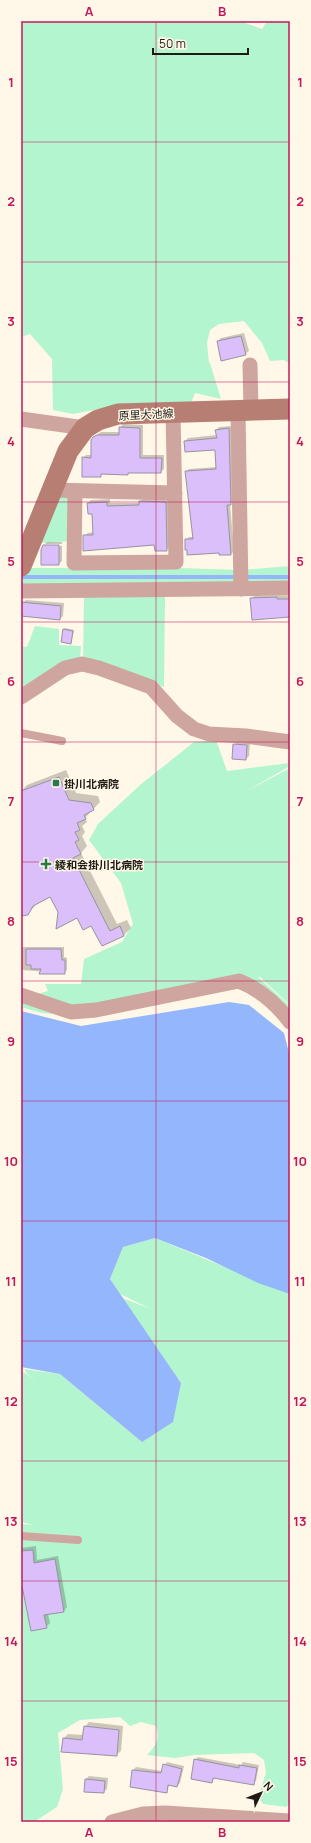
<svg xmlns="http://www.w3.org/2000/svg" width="311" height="1843" font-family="Manrope,'Noto Sans JP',sans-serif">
  <rect width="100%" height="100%" fill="#fff7e7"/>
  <g fill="#b3f5cf">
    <polygon points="21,21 240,21 262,29 267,21 290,21 290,364 284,360 270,361 262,343 244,321 219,324 210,330 207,343 209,363 210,363 221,399 195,393 191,403 130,403 73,414 53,410 52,359 30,334 21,337"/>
    <polygon points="58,491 75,491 74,541 40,543"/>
    <polygon points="290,566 290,584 21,585 21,568 178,568 241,570"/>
    <polygon points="165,595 164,687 83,660 84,596"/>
    <polygon points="35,626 59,629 59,645 81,646 80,660 21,691 21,646 27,647"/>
    <polygon points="216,740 227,771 290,763 290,766 245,792 290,768 290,1005 260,977 258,977 290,1006 290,1030 287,1022 245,988 226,990 76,1016 42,1013 21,1007 21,999 48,991 45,984 81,984 84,959 122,942 133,924 121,883 89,840 98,824 140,785 194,742"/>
    <path d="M155 1238 290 1294V1803L286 1807 263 1804 258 1797 266 1773 264 1760 254 1753 195 1755 175 1758 147 1755C156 1745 160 1740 156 1726L141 1722 130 1726 120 1717 80 1720 58 1733 63 1789 57 1807 34 1822H21V1524L34 1525 21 1522V1371L38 1381 27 1374 24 1369 60 1374 142 1442 181 1383 122 1298 149 1308 120 1294 110 1279 123 1247Z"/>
  </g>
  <polygon fill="#93b6fc" points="229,1002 249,1005 284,1033 290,1057 290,1294 258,1283 206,1258 155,1238 123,1247 110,1279 181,1383 173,1422 142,1442 60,1374 21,1367 21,1011 81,1026"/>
  <g fill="#0003">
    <polygon points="244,333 249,351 245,354 218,341 221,338"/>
    <polygon points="123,424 143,425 143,455 164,455 164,469 161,472 103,473 100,476 83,458 86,455 92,455 94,438 98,434 101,432 120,432 120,428"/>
    <polygon points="232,426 233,501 230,504 234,551 231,554 220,554 220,552 186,540 189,537 193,537 186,472 189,469 217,467 216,449 185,441 188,438 217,435 216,430 219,427"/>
    <polygon points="143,498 169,499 169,547 166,550 155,544 84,536 88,533 94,532 93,513 88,503 91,500 110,499 110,503 140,503"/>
    <polygon points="47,542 62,542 62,544 45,544"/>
    <polygon points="44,545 62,546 62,561 59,564 42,550"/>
    <polygon points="254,596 290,596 290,616 251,599"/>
    <polygon points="26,600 64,603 63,616 60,619 21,615 22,603"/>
    <polygon points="65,628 74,630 71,643 64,629"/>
    <polygon points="237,742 250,742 249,756 246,759 234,745"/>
    <polygon points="66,770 76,793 98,796 100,802 85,818 87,822 82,826 85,832 82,836 87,846 81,853 117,924 127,920 131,928 124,935 102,945 92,925 78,917 59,912 50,896 37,903 28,914 21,912 21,791 27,785"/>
    <polygon points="21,947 64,947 64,957 67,958 67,970 64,973 21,970"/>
    <polygon points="36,1546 37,1560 58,1556 67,1607 64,1611 48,1614 50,1623 46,1627 21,1575 21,1548"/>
    <polygon points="89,1722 123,1726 121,1751 116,1755 63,1751 64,1738 68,1734 84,1735 85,1727"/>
    <polygon points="198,1757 241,1765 243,1762 259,1765 256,1781 253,1783 215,1777 212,1782 195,1760"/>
    <polygon points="167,1762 184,1766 180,1783 177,1786 170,1784 166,1792 131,1786 133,1770 136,1767 162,1771"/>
    <polygon points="89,1776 108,1778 107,1789 103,1792 86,1791 86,1779"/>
  </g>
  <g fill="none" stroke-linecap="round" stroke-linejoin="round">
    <g stroke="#93b6fc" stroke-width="4">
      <polyline points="21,577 238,577"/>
      <polyline points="244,577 290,577"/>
    </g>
  </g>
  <g fill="#dabffa" stroke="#9991a4">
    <polygon points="241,336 246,355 221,361 217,341"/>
    <polygon points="119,427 140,428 140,458 162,458 161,473 128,473 128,475 101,474 101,477 82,477 82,457 91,458 91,440 93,437 97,435 119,435"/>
    <polygon points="229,428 231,505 227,505 231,555 219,555 219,553 187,555 187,550 185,550 185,539 193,539 185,471 216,469 215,450 185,452 184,441 217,438 215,430"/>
    <polygon points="139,501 166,502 167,551 155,551 154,545 83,551 83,535 93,535 92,514 88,514 87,503 107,502 107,506 139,505"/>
    <polygon points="43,545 59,545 59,565 41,565 41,550"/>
    <polygon points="277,597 277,599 290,599 290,617 252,620 250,598"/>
    <polygon points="21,602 61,606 60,620 21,616"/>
    <polygon points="63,629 73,631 71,644 61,642"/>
    <polygon points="233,744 247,745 246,760 232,759"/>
    <polygon points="59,777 69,800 91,803 94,810 84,815 86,819 77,823 80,830 75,832 79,840 75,842 81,854 73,858 110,931 120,926 124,936 102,946 91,926 83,930 77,918 56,929 58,912 50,897 33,906 28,915 21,916 21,791"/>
    <polygon points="26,949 61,949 62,960 65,960 65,974 39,974 41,969 31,969 31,965 26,965"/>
    <polygon points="33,1550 34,1563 55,1559 64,1612 44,1615 47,1628 31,1631 21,1581 21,1551"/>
    <polygon points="84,1726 119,1730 117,1756 61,1752 63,1738 82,1740"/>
    <polygon points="194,1759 239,1768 239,1765 257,1768 254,1785 213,1778 212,1783 191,1779"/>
    <polygon points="163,1764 182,1769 177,1787 168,1785 167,1793 130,1787 132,1770 161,1773"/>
    <polygon points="85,1779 105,1781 104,1793 84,1792"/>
  </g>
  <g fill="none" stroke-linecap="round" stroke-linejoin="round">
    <g stroke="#cea69f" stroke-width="8">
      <polyline points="21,733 62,741"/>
      <polyline points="21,1536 78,1540"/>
    </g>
    <g stroke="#cea69f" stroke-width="15">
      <polyline points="250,365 251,410"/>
      <polyline points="238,411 241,589"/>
      <polyline points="21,419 85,428"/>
      <polyline points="52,490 175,493"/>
      <polyline points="75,491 74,563 176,562 173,412"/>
      <polyline points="21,591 290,588"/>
      <polyline points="21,697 65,668 82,664 99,668 151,687 177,716 194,729 209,734 246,736 290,742"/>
      <path d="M21 995 71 1012 96 1010 239 981C261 990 276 1003 290 1022"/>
      <polyline points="112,1822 143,1814 165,1813 290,1821"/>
    </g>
    <polyline stroke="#b77e74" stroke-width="21" points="21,566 68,451 85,428 98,420 118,414 290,409"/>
  </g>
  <path fill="none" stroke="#c2185b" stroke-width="1" stroke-opacity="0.55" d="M156 21V1822M21 142H290M21 262H290M21 382H290M21 502H290M21 622H290M21 742H290M21 862H290M21 981H290M21 1101H290M21 1221H290M21 1341H290M21 1461H290M21 1581H290M21 1701H290"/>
  <g fill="#2a7a4b" stroke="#fff7e7" stroke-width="1.5">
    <rect x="52" y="779" width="8" height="8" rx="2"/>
    <path d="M44 858h4v4h4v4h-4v4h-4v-4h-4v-4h4z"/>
  </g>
  <g text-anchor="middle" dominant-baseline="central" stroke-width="3" stroke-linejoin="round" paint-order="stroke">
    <g font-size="11" fill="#1f1b14" stroke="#fff7e7">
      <text transform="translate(146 414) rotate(-3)">原里大池線</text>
    </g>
    <g font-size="11" font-weight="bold" fill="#1f1b14" stroke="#fff7e7" text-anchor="start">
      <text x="64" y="783">掛川北病院</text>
      <text x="55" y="864">綾和会掛川北病院</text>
    </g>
  </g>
  <rect width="311" height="1843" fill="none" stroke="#fff7e7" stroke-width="44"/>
  <g transform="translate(261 1793) rotate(47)" stroke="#fff7e7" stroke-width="3" paint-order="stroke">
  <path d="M0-3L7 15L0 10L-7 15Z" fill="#1f1b14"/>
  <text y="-6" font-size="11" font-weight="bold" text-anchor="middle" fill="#1f1b14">N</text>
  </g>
  <path d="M153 48v6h95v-6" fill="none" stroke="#1f1b14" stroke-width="2"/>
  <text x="159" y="48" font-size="12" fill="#1f1b14" stroke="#fff7e7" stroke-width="3" paint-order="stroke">50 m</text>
  <rect x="22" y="22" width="267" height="1799" fill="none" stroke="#c2185b" stroke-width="1.5"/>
  <g font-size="13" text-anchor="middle" font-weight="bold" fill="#c2185b">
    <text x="89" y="16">A</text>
    <text x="222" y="16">B</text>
    <text x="11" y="87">1</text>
    <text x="300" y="87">1</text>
    <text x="11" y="206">2</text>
    <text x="300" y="206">2</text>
    <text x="11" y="326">3</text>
    <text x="300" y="326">3</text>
    <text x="11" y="446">4</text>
    <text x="300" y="446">4</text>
    <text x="11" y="566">5</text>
    <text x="300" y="566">5</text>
    <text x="11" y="686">6</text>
    <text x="300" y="686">6</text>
    <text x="11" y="806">7</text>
    <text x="300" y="806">7</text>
    <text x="11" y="926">8</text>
    <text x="300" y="926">8</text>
    <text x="11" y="1046">9</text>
    <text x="300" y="1046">9</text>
    <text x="11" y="1166">10</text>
    <text x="300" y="1166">10</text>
    <text x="11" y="1286">11</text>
    <text x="300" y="1286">11</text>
    <text x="11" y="1406">12</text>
    <text x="300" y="1406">12</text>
    <text x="11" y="1526">13</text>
    <text x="300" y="1526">13</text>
    <text x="11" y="1646">14</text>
    <text x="300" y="1646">14</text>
    <text x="11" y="1766">15</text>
    <text x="300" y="1766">15</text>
    <text x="89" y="1837">A</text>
    <text x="222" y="1837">B</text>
  </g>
</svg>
